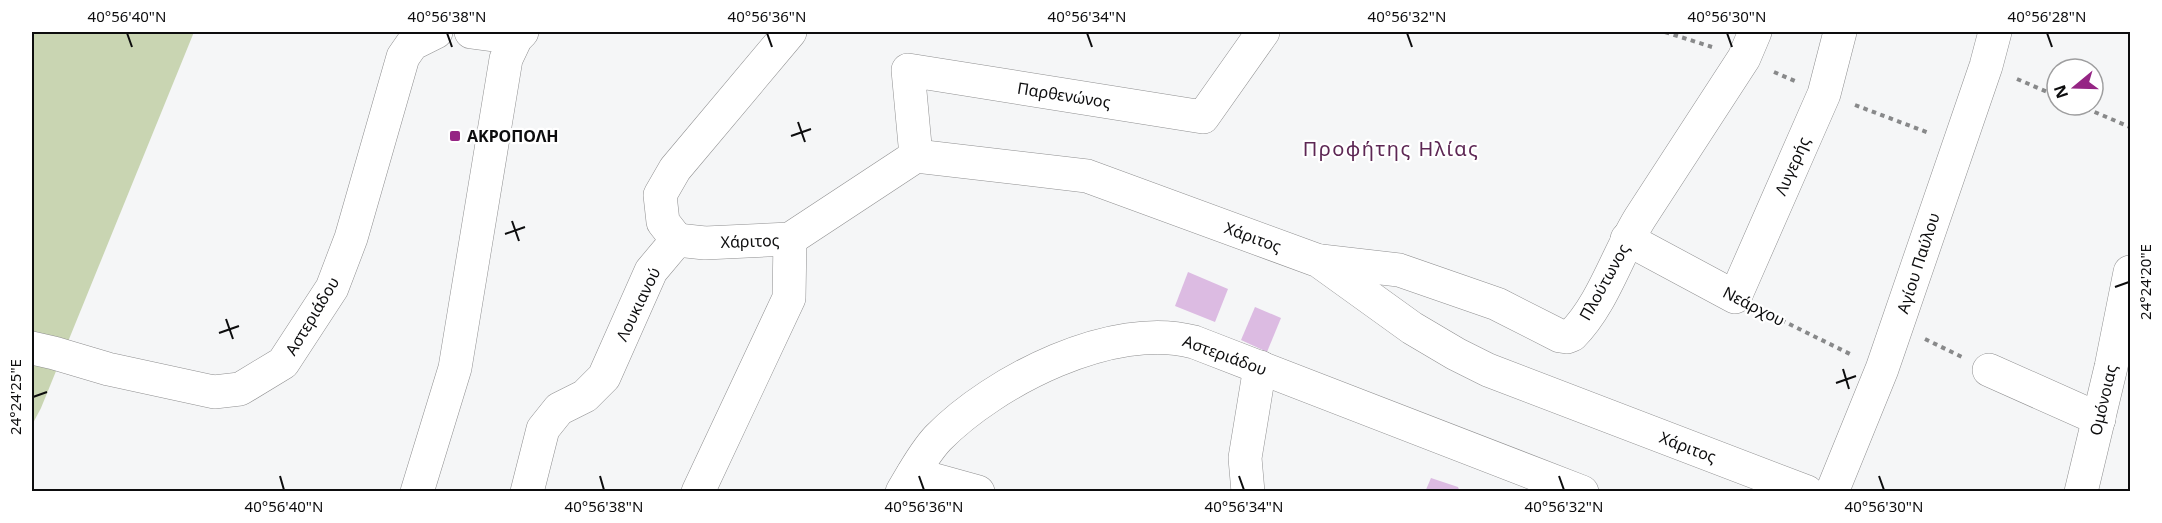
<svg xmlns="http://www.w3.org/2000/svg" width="2162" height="523" font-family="'Noto Sans',sans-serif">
  <rect width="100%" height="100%" fill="#f5f6f7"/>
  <polygon fill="#c9d5b2" points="32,32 194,32 41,408 32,425"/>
  <g fill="#dcbbe2">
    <polygon points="1188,272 1228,289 1215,322 1175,306"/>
    <polygon points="1255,307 1281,318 1267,352 1241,340"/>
    <polygon points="1431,478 1458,487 1460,492 1425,492"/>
  </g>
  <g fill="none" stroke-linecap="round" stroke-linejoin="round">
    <defs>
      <g id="minor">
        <polyline points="471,32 516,38"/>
        <polyline points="916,156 908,70 1203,117 1263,32"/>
        <polyline points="1627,239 1735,297 1824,94 1840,32"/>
        <polyline points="677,240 705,243 790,239 916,156 1087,176 1319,261 1412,328 1456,354 1488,370 1807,492"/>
        <polyline points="677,240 663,222 660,195 675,169 790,32"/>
        <path d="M1321 261 1399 270 1497 304 1560 336 1567 337 1572 335C1603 304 1617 255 1640 218L1744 58 1755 32"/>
        <polyline points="32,348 54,353 108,369 214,392 240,389 283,363 332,288 351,238 403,57 412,44 436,32"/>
        <polyline points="1989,370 2099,419"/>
        <polyline points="913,474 978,492"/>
        <polyline points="417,492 455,368 506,59 516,38 522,32"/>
        <polyline points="527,492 543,429 559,409 585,396 604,377 651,271 677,240"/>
        <polyline points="698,492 789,298 790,239"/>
        <path d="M902 492C913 474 923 454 938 438 994 381 1113 320 1194 342L1582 492"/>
        <polyline points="1248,492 1245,458 1260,367"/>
        <polyline points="1832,492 1882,369 1986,66 1995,32"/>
        <polyline points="2081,492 2111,367 2130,272"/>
      </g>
    </defs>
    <use href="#minor" stroke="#8f8f90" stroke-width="34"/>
    <g stroke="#88898a" stroke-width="4" stroke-dasharray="4.5 4.5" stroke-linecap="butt">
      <polyline points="1665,32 1712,47"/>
      <polyline points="1774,72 1795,81"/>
      <polyline points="2017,79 2057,96"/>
      <polyline points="1855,105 1929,133"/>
      <polyline points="2078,105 2130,127"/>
      <polyline points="1765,312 1852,355"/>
      <polyline points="1925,339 1962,357"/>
    </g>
    <use href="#minor" stroke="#fff" stroke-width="33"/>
  </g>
  <path fill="none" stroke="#0d0d0e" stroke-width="2" d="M127 33 132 47M447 33 452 47M767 33 772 47M1087 33 1092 47M1407 33 1412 47M1727 33 1732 47M2047 33 2052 47M798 122 805 142M791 136 811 129M512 221 519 241M505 234 525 227M2115 287 2129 282M226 319 233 339M219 333 239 326M1843 369 1849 389M1836 383 1856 376M33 397 47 392M280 476 284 490M600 476 604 490M919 476 924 490M1239 476 1244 490M1559 476 1564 490M1879 476 1884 490"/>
  <rect fill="#952584" stroke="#fff" stroke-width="2" x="449" y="130" width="12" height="12" rx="3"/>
  <g text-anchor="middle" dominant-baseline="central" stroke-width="4.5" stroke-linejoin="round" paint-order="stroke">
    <g font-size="16" fill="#0d0d0e" stroke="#fff">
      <text transform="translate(1064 95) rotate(9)">Παρθενώνος</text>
      <text transform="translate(1792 166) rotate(-66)">Λυγερής</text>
      <text transform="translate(1253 237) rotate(20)">Χάριτος</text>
      <text transform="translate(750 241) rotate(-2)">Χάριτος</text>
      <text transform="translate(1918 263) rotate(-72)">Αγίου Παύλου</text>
      <text transform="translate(1604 282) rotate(-61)">Πλούτωνος</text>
      <text transform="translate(638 304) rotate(-64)">Λουκιανού</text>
      <text transform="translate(1754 306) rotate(27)">Νεάρχου</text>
      <text transform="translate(312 316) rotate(-59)">Αστεριάδου</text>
      <text transform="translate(1225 355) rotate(20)">Αστεριάδου</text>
      <text transform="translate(2103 400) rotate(-77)">Ομόνοιας</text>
      <text transform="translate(1688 447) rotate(21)">Χάριτος</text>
    </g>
    <g font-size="16" font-weight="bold" fill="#0d0d0e" stroke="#fff" text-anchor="start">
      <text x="467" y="136">ΑΚΡΟΠΟΛΗ</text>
    </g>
    <g font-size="20" letter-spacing="1.5" fill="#5d2754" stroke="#fff">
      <text x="1391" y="148">Προφήτης Ηλίας</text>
    </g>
  </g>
  <rect width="2162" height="523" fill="none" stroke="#ffffff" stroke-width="66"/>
  <g transform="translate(2075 87) rotate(251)"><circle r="28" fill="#ffffff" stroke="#9e9e9f" stroke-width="1.5"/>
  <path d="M0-4.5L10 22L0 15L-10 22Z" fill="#952584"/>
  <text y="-9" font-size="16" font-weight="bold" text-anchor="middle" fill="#0d0d0e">N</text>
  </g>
  <rect x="33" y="33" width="2096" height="457" fill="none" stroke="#0d0d0e" stroke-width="2"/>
  <g font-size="15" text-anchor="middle" fill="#0d0d0e">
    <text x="127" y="22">40°56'40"N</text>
    <text x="447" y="22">40°56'38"N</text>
    <text x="767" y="22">40°56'36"N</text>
    <text x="1087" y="22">40°56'34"N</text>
    <text x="1407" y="22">40°56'32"N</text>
    <text x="1727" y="22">40°56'30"N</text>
    <text x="2047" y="22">40°56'28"N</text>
    <text transform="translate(2146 282) rotate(-90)" y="5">24°24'20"E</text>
    <text transform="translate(16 397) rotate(-90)" y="5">24°24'25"E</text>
    <text x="284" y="512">40°56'40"N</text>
    <text x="604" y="512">40°56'38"N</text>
    <text x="924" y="512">40°56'36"N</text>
    <text x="1244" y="512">40°56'34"N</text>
    <text x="1564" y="512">40°56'32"N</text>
    <text x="1884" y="512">40°56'30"N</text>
  </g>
</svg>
